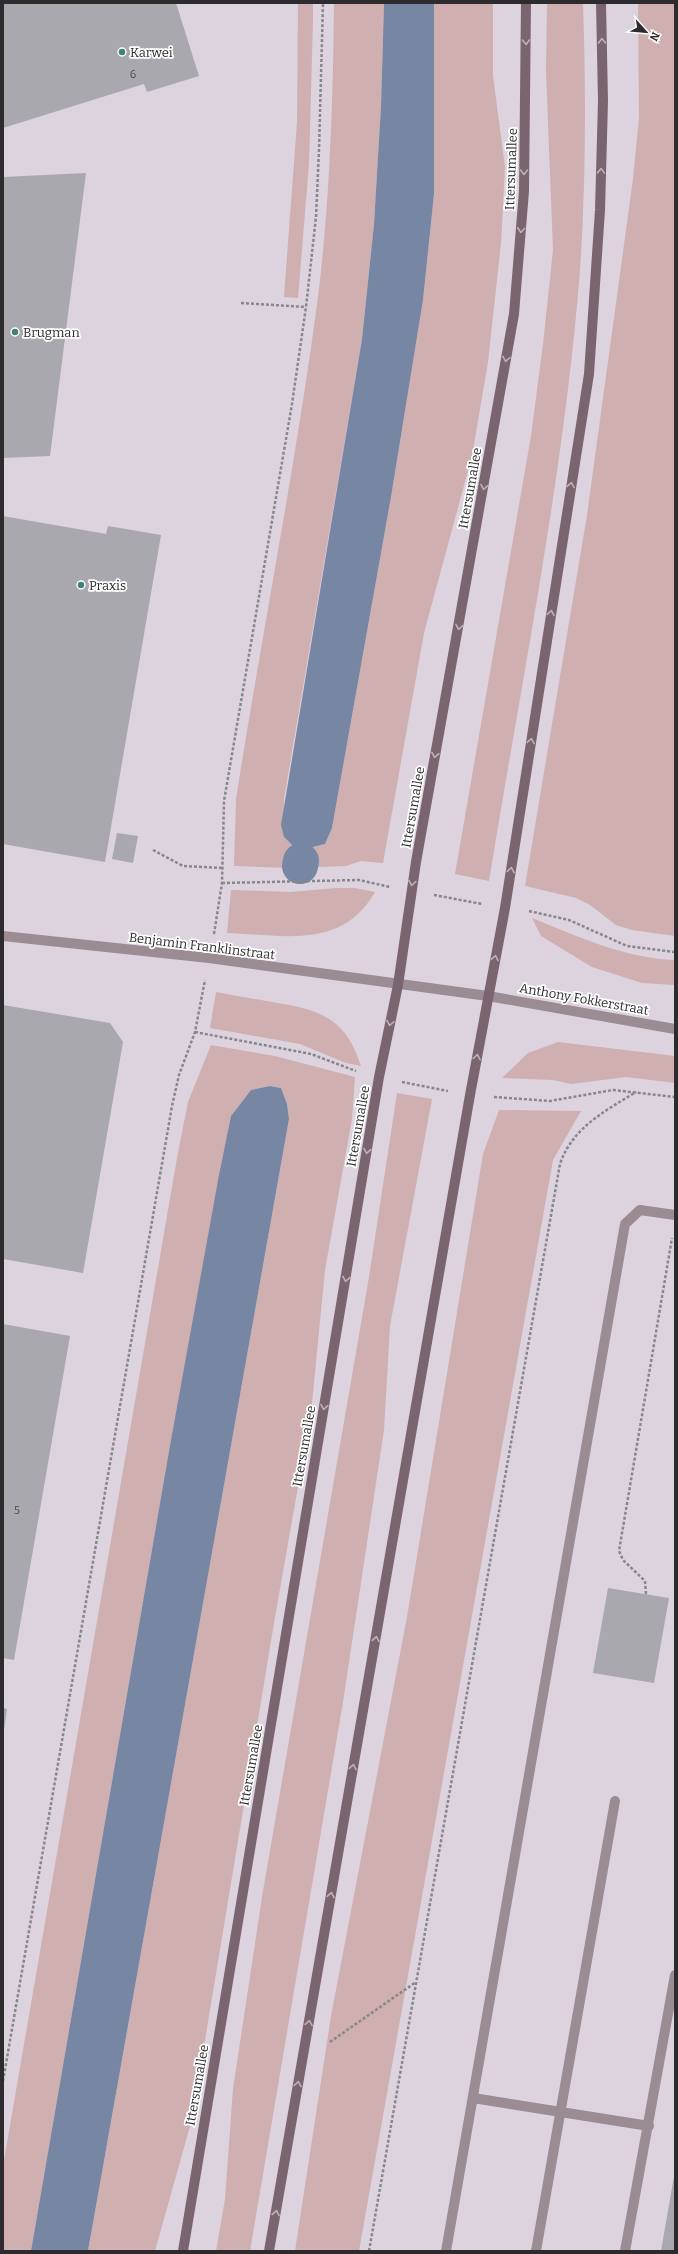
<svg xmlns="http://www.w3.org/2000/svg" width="678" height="2254" font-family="Bitter,serif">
  <rect width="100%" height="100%" fill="#e3dfe4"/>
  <rect fill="#dcd3de" x="3" y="3" width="672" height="2248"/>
  <g fill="#cfafb0">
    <polygon points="298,3 313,3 313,21 309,164 298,298 284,297 297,122"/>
    <path d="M334 3H384L381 106 374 224 362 339 284 799V837L307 862 309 848 325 844 332 828 391 497 423 300 434 194V3H493V76L505 167 501 243 488 362 472 456 424 633 383 863 361 861 346 866 289 868 234 866 236 799C262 632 296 465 318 297 330 200 333 101 334 3Z"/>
    <path d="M547 3H583C586 92 586 181 580 270 564 475 522 677 489 881L455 874 531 436 543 344 553 250 546 71Z"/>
    <polygon points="638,3 675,3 675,936 632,930 616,925 590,905 576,898 525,886 587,515 633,179 639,118"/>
    <path d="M336 888H355L375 892C342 950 283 935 227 933L231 890 291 892Z"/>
    <path d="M532 918C579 937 624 958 675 960V985L642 983 592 967 541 936Z"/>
    <path d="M216 992C236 996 256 999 277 1003 321 1010 346 1019 361 1066L346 1063 300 1044 210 1028Z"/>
    <polygon points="558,1042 675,1056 675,1083 626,1077 571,1084 553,1080 502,1078 528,1053"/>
    <polygon points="211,1045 275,1056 355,1077 352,1119 325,1270 311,1413 274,1623 192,2119 155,2251 88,2251 289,1119 287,1104 281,1088 270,1086 251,1090 231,1116 169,1451 31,2251 3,2251 3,2166 177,1158 188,1102"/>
    <polygon points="397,1093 432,1099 390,1326 384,1430 343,1702 250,2251 216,2251 225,2199 233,2089 262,1897 369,1277"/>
    <polygon points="499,1110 581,1111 553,1160 359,2251 295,2251 331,2016 407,1617 483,1154"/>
  </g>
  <g fill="#7786a2">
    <polygon points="384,3 434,3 434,194 423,300 391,497 332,828 325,844 309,848 307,862 294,860 294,847 284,837 281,825 362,339 374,224 381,106"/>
    <polygon points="270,1086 281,1088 287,1104 289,1119 88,2251 31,2251 169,1451 219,1175 231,1116 251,1090"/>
  </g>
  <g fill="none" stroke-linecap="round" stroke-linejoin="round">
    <polyline stroke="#7786a2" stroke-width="36" points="300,866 301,861"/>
  </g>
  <g fill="#a9a8ae">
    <polygon points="3,3 176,3 199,76 147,92 144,84 3,128"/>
    <polygon points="86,173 50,456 3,458 3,177"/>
    <polygon points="3,516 106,534 108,526 161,535 105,862 3,844"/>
    <polygon points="117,833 138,836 133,863 112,859"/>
    <polygon points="3,1005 110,1023 123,1042 83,1273 3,1259"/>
    <polygon points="3,1324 70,1336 14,1660 3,1658"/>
    <polygon points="608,1588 669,1598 654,1683 593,1673"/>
    <polygon points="3,1708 7,1709 4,1730 3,1729"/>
    <polygon points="674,2176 675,2251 661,2251"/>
  </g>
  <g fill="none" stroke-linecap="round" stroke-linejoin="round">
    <g stroke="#898689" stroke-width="2.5" stroke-dasharray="3 2" stroke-linecap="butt">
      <polyline points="241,303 306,307"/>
      <polyline points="153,850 183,866 223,868"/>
      <polyline points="222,883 359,880 390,887"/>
      <polyline points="434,895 482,904"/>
      <polyline points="529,911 569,920 627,946 675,952"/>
      <polyline points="214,934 222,883 224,801 292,404 306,307 316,217 319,150 323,3"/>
      <polyline points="195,1032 311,1054 356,1071"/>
      <polyline points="402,1082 448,1091"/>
      <polyline points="494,1097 550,1101 613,1090 675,1097"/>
      <polyline points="646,1594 645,1581 623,1560 619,1551 672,1238"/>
      <polyline points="330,2042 416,1982"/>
      <polyline points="3,2081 172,1106 179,1075 195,1032 205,980"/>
      <path d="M369 2251 560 1164C572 1128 605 1111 636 1092"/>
    </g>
    <g stroke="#9b8c94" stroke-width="10">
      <polyline points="473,2098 649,2126"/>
      <polyline points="446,2251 625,1224 640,1210 675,1215"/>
      <polyline points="536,2251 615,1801"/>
      <polyline points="625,2251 675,1975"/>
    </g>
    <polyline stroke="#9b8c94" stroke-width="10" points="3,936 209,958 488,996 675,1029"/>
    <g stroke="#7a646f" stroke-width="10">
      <polyline points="183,2251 379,1077 398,985 416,862 514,314 524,191 526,3"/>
      <polyline points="269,2251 470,1095 505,908 589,374 600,210 603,101 601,3"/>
    </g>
  </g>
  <defs><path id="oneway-chevron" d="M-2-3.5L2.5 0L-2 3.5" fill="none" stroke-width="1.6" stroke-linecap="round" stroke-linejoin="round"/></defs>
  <g stroke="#bcb2b7">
    <use href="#oneway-chevron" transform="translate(602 41) rotate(-91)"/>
    <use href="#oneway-chevron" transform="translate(526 42) rotate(89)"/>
    <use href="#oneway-chevron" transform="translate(601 171) rotate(-88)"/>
    <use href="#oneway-chevron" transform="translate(524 172) rotate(91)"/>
    <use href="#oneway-chevron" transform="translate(521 230) rotate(95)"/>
    <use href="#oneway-chevron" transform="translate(506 359) rotate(100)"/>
    <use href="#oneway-chevron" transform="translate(571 485) rotate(-81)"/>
    <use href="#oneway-chevron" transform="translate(484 487) rotate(100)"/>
    <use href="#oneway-chevron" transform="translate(551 613) rotate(-81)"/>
    <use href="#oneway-chevron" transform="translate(459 627) rotate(100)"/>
    <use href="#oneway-chevron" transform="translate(531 741) rotate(-81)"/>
    <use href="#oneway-chevron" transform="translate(435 755) rotate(100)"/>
    <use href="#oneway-chevron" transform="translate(511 870) rotate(-81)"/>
    <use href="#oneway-chevron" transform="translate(412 883) rotate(99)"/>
    <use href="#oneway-chevron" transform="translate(495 958) rotate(-79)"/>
    <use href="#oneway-chevron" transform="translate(390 1023) rotate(102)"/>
    <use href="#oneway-chevron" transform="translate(477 1057) rotate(-80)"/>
    <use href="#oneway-chevron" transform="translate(367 1151) rotate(100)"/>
    <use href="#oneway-chevron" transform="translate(346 1279) rotate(100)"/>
    <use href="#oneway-chevron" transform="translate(324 1407) rotate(100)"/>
    <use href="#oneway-chevron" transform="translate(376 1639) rotate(-80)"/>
    <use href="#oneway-chevron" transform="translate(353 1767) rotate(-80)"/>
    <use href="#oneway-chevron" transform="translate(331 1895) rotate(-80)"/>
    <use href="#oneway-chevron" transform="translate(309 2023) rotate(-80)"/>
    <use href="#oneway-chevron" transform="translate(298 2084) rotate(-80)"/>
    <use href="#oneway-chevron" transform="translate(276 2213) rotate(-80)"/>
  </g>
  <g fill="#408376" stroke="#fff" stroke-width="1.5">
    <circle cx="122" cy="52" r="4"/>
    <circle cx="15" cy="332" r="4"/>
    <circle cx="81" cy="585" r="4"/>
  </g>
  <g text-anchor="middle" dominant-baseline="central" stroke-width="3.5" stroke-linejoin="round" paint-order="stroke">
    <g font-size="11" fill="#4c4a4d">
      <text x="133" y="74">6</text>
      <text x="17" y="1510">5</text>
    </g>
    <g font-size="13" fill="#2d2b2d" stroke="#fff" text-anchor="start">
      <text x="130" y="52">Karwei</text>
      <text x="23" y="332">Brugman</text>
      <text x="89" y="585">Praxis</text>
    </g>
    <g font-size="13" fill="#2d2b2d" stroke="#fff">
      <text transform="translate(511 169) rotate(-88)">Ittersumallee</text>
      <text transform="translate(470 488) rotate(-80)">Ittersumallee</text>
      <text transform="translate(413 807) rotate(-80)">Ittersumallee</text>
      <text transform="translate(202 946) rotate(7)">Benjamin Franklinstraat</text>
      <text transform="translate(584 999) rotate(10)">Anthony Fokkerstraat</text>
      <text transform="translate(358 1126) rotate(-80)">Ittersumallee</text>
      <text transform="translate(304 1446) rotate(-80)">Ittersumallee</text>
      <text transform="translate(251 1765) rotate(-80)">Ittersumallee</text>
      <text transform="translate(197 2085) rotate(-80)">Ittersumallee</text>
    </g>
  </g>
  <rect width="678" height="2254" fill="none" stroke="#2d2b2d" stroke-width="8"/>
  <g transform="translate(646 32) rotate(117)" stroke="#ffffff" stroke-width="3" paint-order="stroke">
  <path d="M0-3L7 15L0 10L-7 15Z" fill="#2d2b2d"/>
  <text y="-6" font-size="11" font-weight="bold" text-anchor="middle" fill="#2d2b2d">N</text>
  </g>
</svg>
